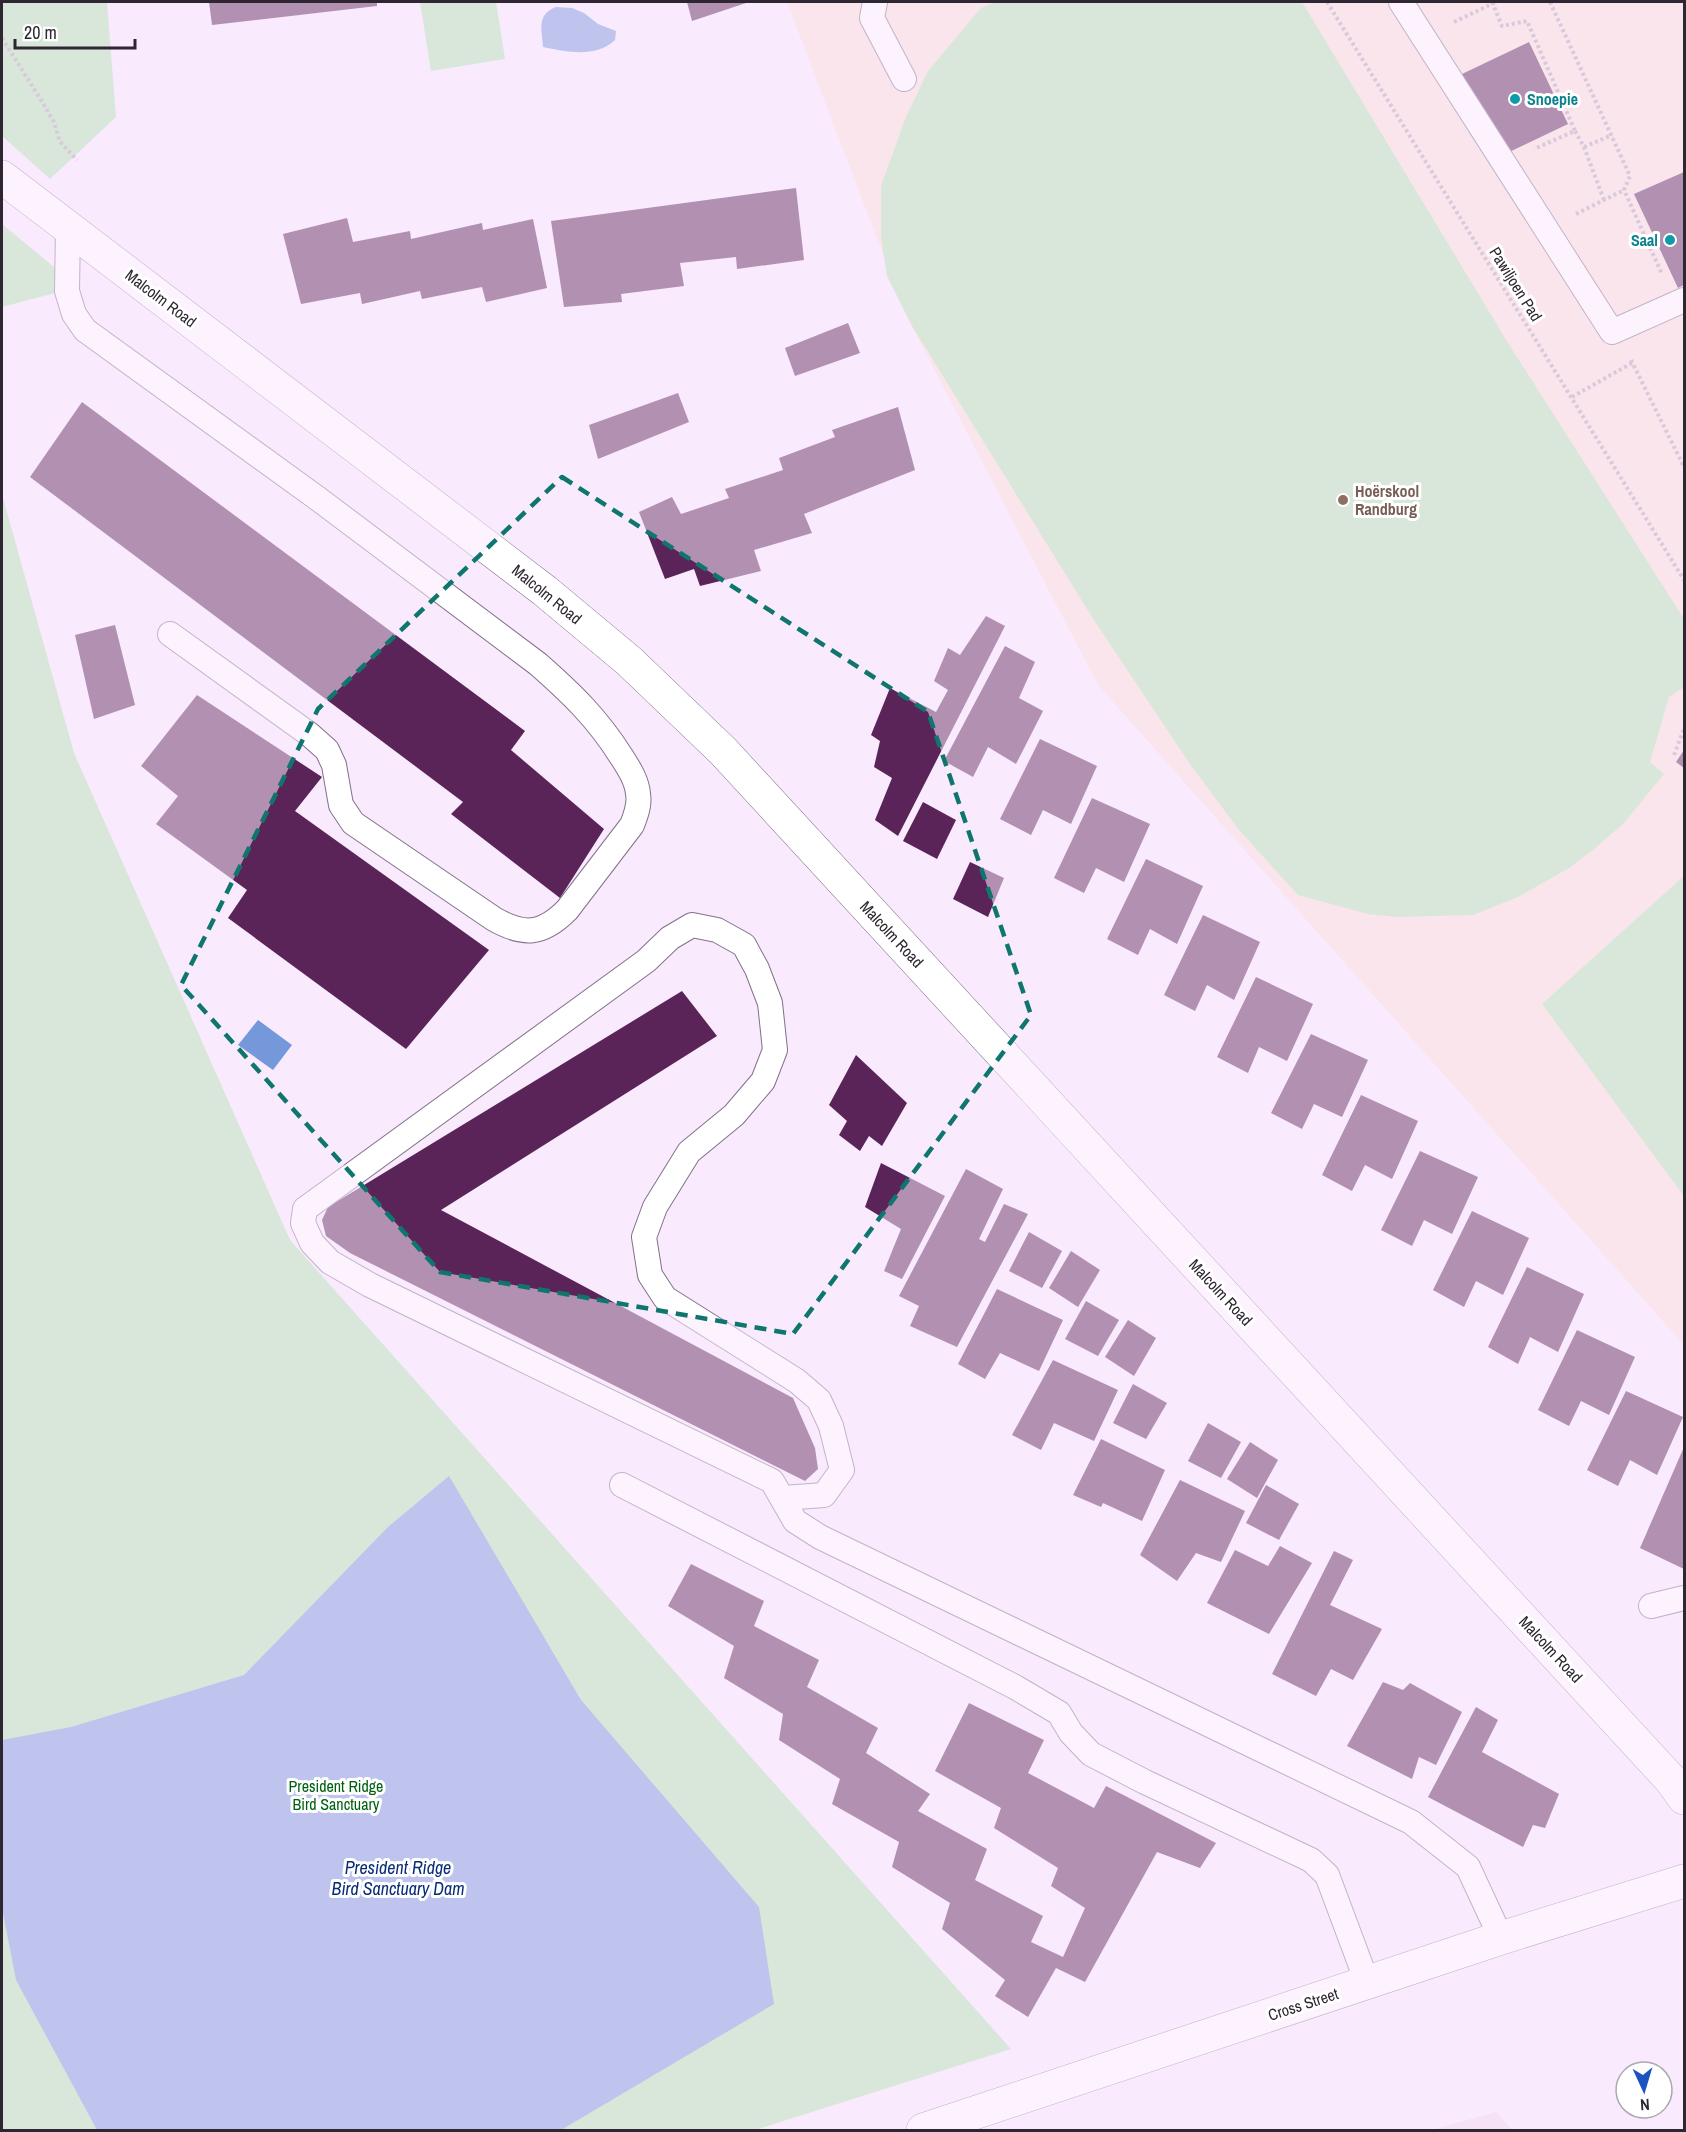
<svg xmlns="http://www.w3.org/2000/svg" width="1686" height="2132" font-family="'Archivo Narrow',sans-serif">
  <rect width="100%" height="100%" fill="#f9eafe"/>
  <polygon fill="#f0dbea" points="1496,2112 1512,2130 1431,2130"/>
  <polygon fill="#f8e1d5" points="787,2 1684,2 1684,1345 1098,685 906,315"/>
  <g fill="#afe5ae">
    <polygon points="2,2 107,2 116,117 50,179 2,136"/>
    <polygon points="420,2 496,2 505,59 431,71"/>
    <polygon points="996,2 1302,2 1508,343 1684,619 1684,687 1669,697 1650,762 1664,774 1623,824 1594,849 1569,868 1518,897 1473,915 1396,917 1368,914 1298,895 1239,830 1190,764 1092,617 912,326 887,276 881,238 881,186 906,117 928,71 981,8"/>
    <polygon points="2,224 78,287 2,307"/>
    <polygon points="2,494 74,753 290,1240 1011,2049 755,2130 2,2130"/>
    <polygon points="1684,876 1684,1196 1542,1004"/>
  </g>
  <g fill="#7598da">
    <path d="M556 7 572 8 584 13 598 24 616 31 615 40C596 58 567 52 543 47 542 29 536 15 556 7Z"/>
    <polygon points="258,1020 292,1045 273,1070 238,1045"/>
    <polygon points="449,1476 581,1700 759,1907 774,2004 561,2130 97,2130 16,1980 2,1908 2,1740 71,1727 244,1675 388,1527"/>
  </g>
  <g fill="#5a2458">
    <polygon points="209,2 377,2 377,6 212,25"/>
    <polygon points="687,2 749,2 692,21"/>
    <polygon points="1529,42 1568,124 1501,156 1462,74"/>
    <polygon points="1684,172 1684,285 1678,288 1634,194"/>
    <polygon points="796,188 804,260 737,269 736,257 680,263 684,286 621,294 622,302 564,307 551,221"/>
    <polygon points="347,218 353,242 410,231 411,239 482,223 483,230 533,219 547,288 486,302 482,287 422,299 420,291 362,304 360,293 301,304 283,234"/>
    <polygon points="848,323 860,353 795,376 785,348"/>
    <polygon points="678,393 689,422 598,459 589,425"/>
    <polygon points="82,402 525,731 511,750 604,829 560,898 451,814 463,802 30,477"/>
    <polygon points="898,407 915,470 804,514 812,533 754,550 761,571 700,586 694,569 665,579 639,512 672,497 681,514 729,498 725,489 783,470 779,458 835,437 832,430"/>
    <polygon points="986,616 1005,626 898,836 875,820 892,778 874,767 880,741 871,735 890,688 936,712 948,690 934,681 948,648 960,655"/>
    <polygon points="115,625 135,705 94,719 75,635"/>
    <polygon points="1005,646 1035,662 1019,698 1043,711 1016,764 988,747 973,777 944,761"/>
    <polygon points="197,695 322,777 295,811 489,950 406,1049 228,918 247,890 156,824 178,796 141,766"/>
    <polygon points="1040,739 1097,766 1071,824 1043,810 1031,835 1000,819"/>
    <polygon points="1684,750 1684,768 1676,762"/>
    <polygon points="1092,798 1150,824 1124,882 1096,868 1084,893 1054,878"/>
    <polygon points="923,802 956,820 937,859 903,841"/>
    <polygon points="1146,859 1203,886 1177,944 1150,929 1138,955 1107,939"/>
    <polygon points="970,862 1004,878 988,917 953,899"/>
    <polygon points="1203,915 1260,942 1234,1000 1207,985 1195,1011 1164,995"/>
    <polygon points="1256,977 1313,1004 1287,1061 1259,1047 1248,1073 1217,1057"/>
    <polygon points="682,991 717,1036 441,1210 793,1398 815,1448 818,1469 805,1481 350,1253 326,1236 322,1220 328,1207"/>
    <polygon points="1311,1034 1368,1060 1342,1117 1314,1104 1302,1129 1271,1113"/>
    <polygon points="856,1055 907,1103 882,1146 869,1136 860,1151 839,1135 847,1121 829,1105"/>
    <polygon points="1361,1095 1418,1121 1392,1179 1365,1165 1352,1191 1322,1175"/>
    <polygon points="1420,1151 1478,1177 1452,1234 1424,1220 1412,1246 1381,1230"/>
    <polygon points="881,1163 945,1196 902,1279 884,1271 901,1229 865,1207"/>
    <polygon points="966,1169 1003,1189 979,1239 985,1242 1004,1204 1028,1214 957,1347 910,1326 919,1306 899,1296"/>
    <polygon points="1472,1211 1529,1238 1503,1295 1476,1281 1464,1307 1433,1290"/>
    <polygon points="1029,1232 1062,1251 1042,1288 1009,1271"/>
    <polygon points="1071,1251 1100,1270 1078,1307 1049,1288"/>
    <polygon points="1527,1267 1584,1294 1558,1352 1530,1337 1518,1364 1488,1347"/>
    <polygon points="997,1289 1063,1320 1039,1371 1000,1353 985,1379 958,1364"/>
    <polygon points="1086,1301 1119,1320 1098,1356 1065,1339"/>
    <polygon points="1128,1320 1156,1338 1134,1376 1105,1357"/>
    <polygon points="1577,1330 1635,1357 1609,1415 1581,1401 1569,1426 1538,1410"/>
    <polygon points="1053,1360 1118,1390 1094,1441 1054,1423 1041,1450 1012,1435"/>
    <polygon points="1133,1384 1167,1403 1146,1439 1113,1423"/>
    <polygon points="1626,1391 1683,1417 1657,1475 1630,1460 1618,1486 1587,1470"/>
    <polygon points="1208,1423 1241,1442 1221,1478 1188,1461"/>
    <polygon points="1101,1439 1165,1470 1142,1521 1103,1503 1101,1507 1073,1495"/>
    <polygon points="1250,1442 1278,1460 1257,1498 1227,1479"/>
    <polygon points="1684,1447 1684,1569 1640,1548"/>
    <polygon points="1180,1480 1245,1511 1221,1562 1196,1553 1177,1581 1140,1555"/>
    <polygon points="1266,1485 1299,1504 1279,1540 1246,1523"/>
    <polygon points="1280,1546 1312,1563 1269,1634 1207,1603 1235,1550 1268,1566"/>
    <polygon points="1334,1551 1353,1560 1330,1605 1382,1629 1353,1680 1331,1669 1316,1696 1272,1674"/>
    <polygon points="691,1564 764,1601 754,1626 819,1660 807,1687 878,1728 866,1753 930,1794 918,1811 987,1849 975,1880 1043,1916 1031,1942 1063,1957 1085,1908 1051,1886 1058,1868 994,1828 1001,1808 935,1771 969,1703 1044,1740 1028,1773 1094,1808 1106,1786 1216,1843 1200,1868 1157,1852 1085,1982 1056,1968 1028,2017 995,1996 1005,1980 942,1929 950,1903 892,1867 899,1842 832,1804 840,1779 779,1740 783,1714 724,1678 734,1646 668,1606"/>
    <polygon points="1383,1682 1403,1690 1410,1683 1462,1712 1436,1765 1419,1757 1412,1779 1347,1746"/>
    <polygon points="1476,1707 1498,1720 1482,1752 1559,1794 1545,1828 1533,1825 1523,1847 1428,1797"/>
  </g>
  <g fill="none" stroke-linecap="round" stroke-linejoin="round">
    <defs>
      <g id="lane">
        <polyline points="875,2 872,18 904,79"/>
        <polyline points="1401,2 1612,332 1684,300"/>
        <path d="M68 227 67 291 74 314 85 330 317 498 538 664C572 694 597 718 621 756 628 767 637 780 638 794 640 804 636 815 632 825L567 910C542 935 524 936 494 919L353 823 341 805 334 765 327 750 309 734 170 634"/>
        <polyline points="622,1485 1015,1687 1059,1713 1071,1733 1091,1754 1145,1782 1311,1860 1327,1875 1367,1982"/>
        <polyline points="783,1498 824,1495 842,1470 831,1426 819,1400 797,1381 665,1298 650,1275 644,1237 655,1207 689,1152 734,1115 763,1081 775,1050 770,1003 757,969 744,945 717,930 692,925 670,938 646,961 305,1209 303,1223 312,1243 330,1262 370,1285 772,1481 795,1521 820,1537 1411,1822 1468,1867 1501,1938"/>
        <polyline points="1651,1606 1684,1598"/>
      </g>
      <g id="street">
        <polyline points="2,177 545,591 629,661 723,751 1671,1780 1684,1798"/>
        <polyline points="923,2130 1501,1938 1684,1881"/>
      </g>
    </defs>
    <use href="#lane" stroke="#827188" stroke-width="26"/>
    <use href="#street" stroke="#827188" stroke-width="34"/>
    <g stroke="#afa2b3" stroke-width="4" stroke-dasharray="3 3" stroke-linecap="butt">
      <polyline points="1327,2 1684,580"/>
      <polyline points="1492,2 1502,26 1527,21 1575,131 1534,149"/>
      <polyline points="1550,2 1630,176 1624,190 1662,274"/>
      <polyline points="1454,22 1496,2"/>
      <polyline points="2,38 41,100 54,122 60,142 77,160"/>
      <polyline points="1575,131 1584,147 1604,200"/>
      <polyline points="1584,147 1612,135"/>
      <polyline points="1576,214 1624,190"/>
      <polyline points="1631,360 1684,467"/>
      <polyline points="1572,397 1632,363"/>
      <polyline points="1674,755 1684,729"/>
    </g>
    <use href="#lane" stroke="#fff" stroke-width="24"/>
    <use href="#street" stroke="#fff" stroke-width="33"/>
  </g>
  <path d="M0 0H1686V2132H0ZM562 477 928 712 1031 1015 793 1334 440 1272 181 985 318 709Z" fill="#f9eafe" fill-opacity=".55" fill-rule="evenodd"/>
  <path fill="none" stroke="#0f766e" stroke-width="4.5" stroke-dasharray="12 8" stroke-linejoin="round" d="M562 477 928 712 1031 1015 793 1334 440 1272 181 985 318 709Z"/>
  <g fill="#0f9aa8" stroke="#fff" stroke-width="2">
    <circle cx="1515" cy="99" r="6"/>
    <circle cx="1670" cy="240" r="6"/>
  </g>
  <circle fill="#8d6e63" stroke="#fff" stroke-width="2" cx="1343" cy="500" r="6"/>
  <g text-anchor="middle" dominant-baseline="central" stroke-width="6" stroke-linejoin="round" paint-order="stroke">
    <g font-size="16" font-weight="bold" fill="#0d838f" stroke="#fff" text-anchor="start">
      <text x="1527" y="99">Snoepie</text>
      <text x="1658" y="240" text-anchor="end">Saal</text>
    </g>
    <g font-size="16" fill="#2e2731" stroke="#fff">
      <text transform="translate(1516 284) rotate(58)">Pawiljoen Pad</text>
      <text transform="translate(161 298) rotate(37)">Malcolm Road</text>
      <text transform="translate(547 594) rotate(39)">Malcolm Road</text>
      <text transform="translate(892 934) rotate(47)">Malcolm Road</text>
      <text transform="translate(1221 1292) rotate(47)">Malcolm Road</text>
      <text transform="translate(1551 1649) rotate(47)">Malcolm Road</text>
      <text transform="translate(1303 2004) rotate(-18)">Cross Street</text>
    </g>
    <g font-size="16" font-weight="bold" fill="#785e54" stroke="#fff" text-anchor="start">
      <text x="1355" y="491">Hoërskool<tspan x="1355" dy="18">Randburg</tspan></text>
    </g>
    <g font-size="16" fill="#005f10" stroke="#fff">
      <text x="336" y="1786">President Ridge<tspan x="336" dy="18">Bird Sanctuary</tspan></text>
    </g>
    <g font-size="18" font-style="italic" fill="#092c79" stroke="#fff">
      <text x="398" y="1867">President Ridge<tspan x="398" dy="21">Bird Sanctuary Dam</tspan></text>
    </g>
  </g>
  <rect width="1686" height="2132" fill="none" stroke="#2e2731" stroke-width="6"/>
  <g transform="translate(1644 2090) rotate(176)"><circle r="28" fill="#ffffff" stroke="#aba9ad" stroke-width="1.5"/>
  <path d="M0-4.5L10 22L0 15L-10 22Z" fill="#1d53c0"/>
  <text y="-9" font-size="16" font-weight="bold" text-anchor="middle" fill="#2e2731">N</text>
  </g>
  <path d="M15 39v9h120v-9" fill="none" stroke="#2e2731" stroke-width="3"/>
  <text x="24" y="39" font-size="18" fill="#2e2731" stroke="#ffffff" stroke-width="4.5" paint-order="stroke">20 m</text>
</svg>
